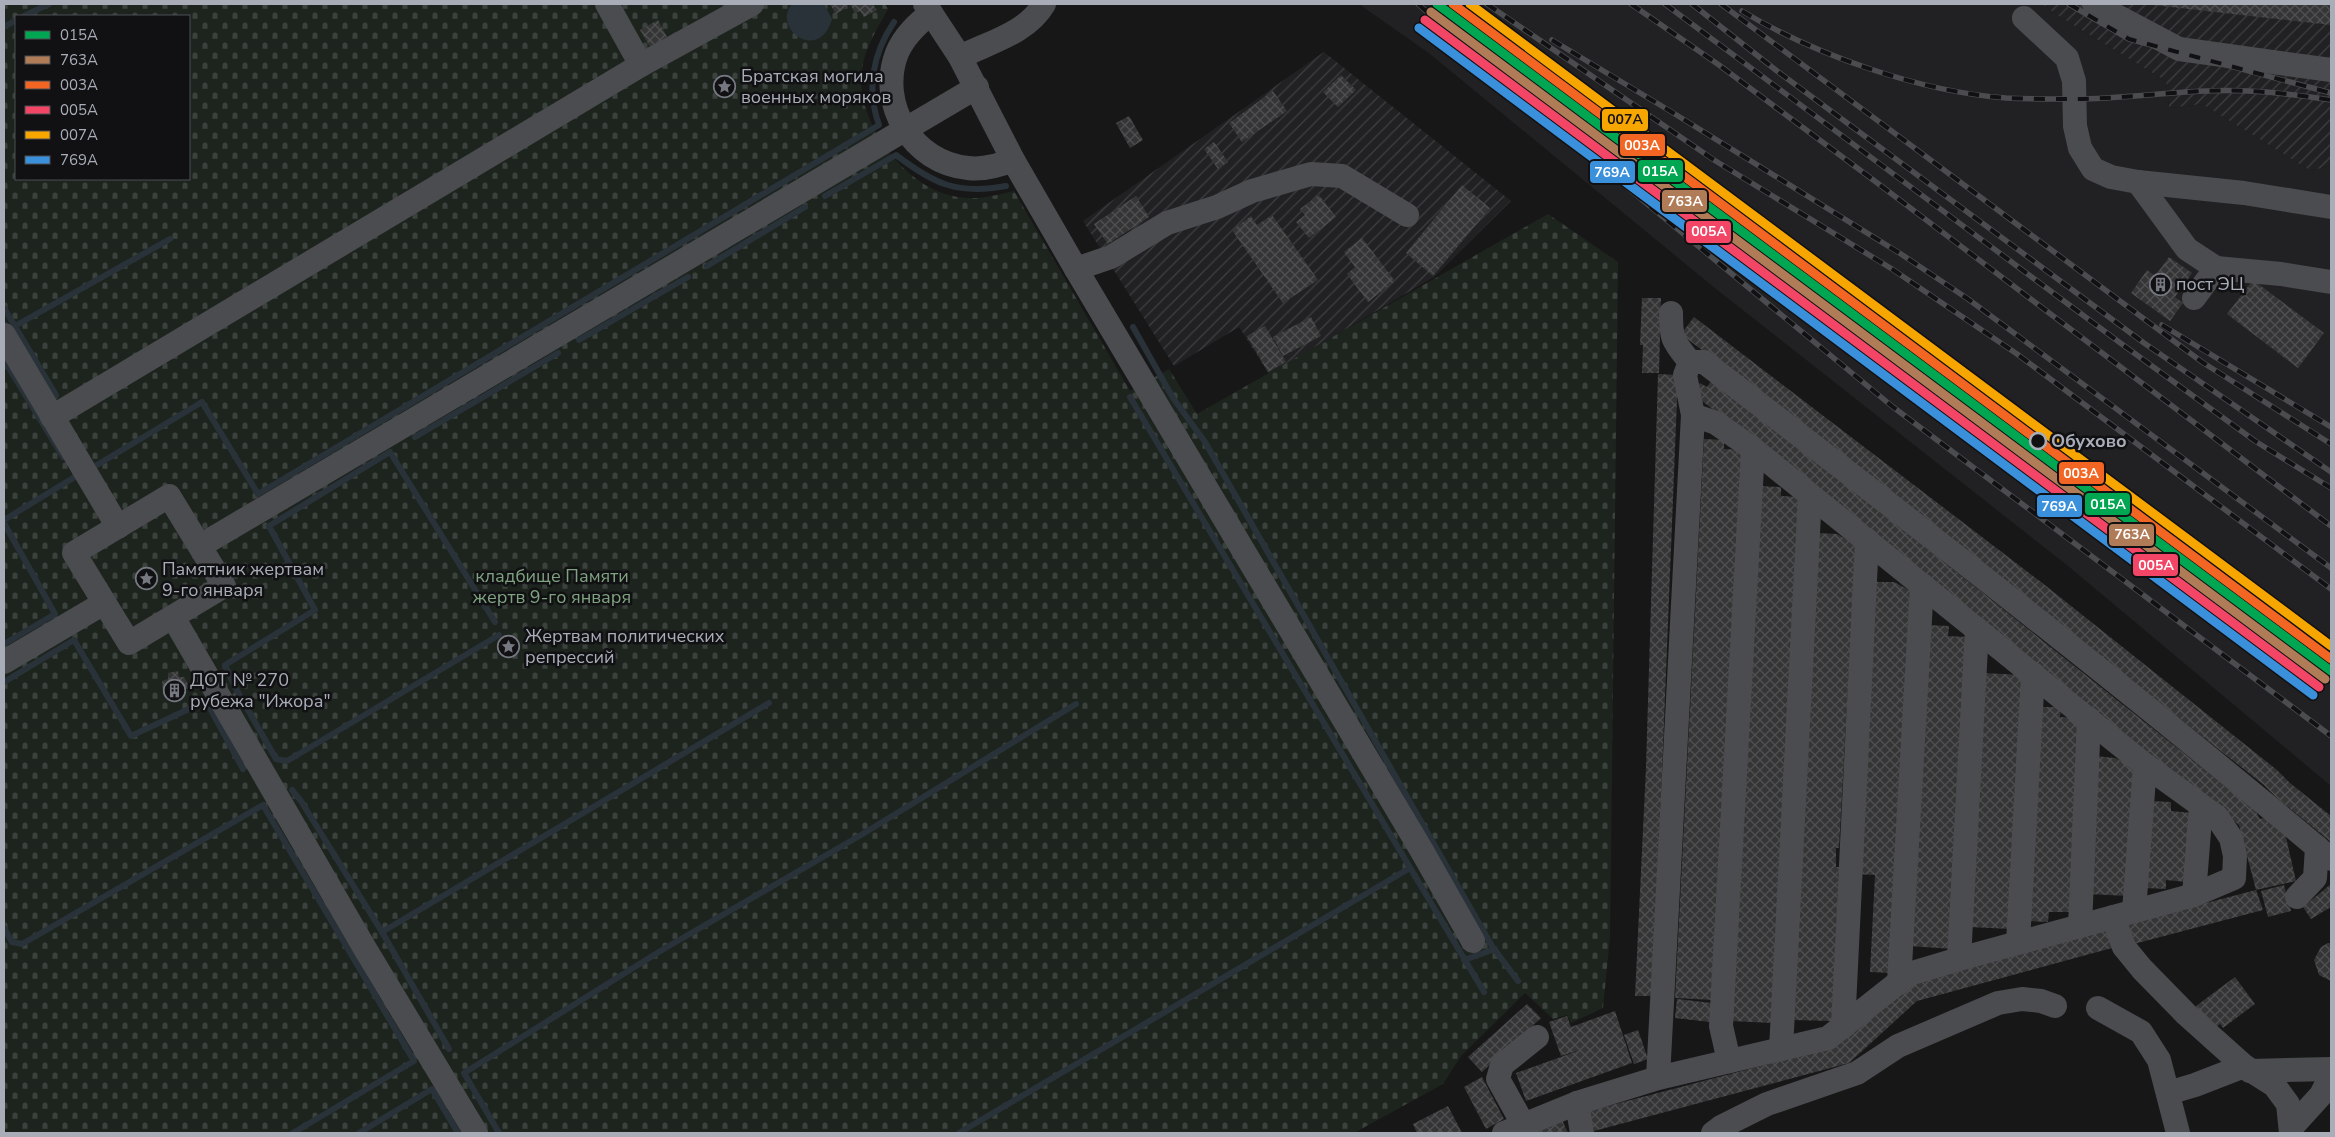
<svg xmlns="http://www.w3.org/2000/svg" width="2335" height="1137" font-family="'Nunito Sans',sans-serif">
  <defs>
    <pattern id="industrial-furrows" width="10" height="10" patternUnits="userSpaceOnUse" patternTransform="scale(1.25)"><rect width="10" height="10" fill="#212123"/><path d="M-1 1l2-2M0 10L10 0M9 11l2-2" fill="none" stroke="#3e3f41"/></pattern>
    <pattern id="cemetery-stones" width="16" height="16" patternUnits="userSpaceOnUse" patternTransform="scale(1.25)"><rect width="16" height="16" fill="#1d241e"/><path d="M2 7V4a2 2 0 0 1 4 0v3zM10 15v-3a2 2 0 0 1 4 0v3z" fill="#3b413d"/></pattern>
    <pattern id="building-cross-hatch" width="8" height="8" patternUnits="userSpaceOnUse" patternTransform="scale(1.25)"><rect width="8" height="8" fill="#353536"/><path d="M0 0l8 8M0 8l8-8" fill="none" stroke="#4f5051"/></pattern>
  </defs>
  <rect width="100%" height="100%" fill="#171717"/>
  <polygon fill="#212123" points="1359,4 2042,4 2060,17 2166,81 2169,108 2202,104 2311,171 2331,165 2331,786 2068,566 1716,289 1430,54"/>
  <g fill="url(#industrial-furrows)">
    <polygon points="2042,4 2331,4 2331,165 2311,171 2202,104 2169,108 2166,81 2060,17"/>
    <polygon points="1324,52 1511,201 1434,277 1269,374 1239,327 1174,366 1083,221"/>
  </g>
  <path fill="url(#cemetery-stones)" fill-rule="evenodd" d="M4 4H885L888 9C878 27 865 48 862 69 854 120 904 186 953 196 974 201 994 196 1014 191L1130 391 1169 369 1197 414 1548 214 1618 262 1610 937 1603 1008 1571 1023 1567 1015 1553 1019 1525 993 1461 1056 1443 1084 1354 1133H4ZM16 16H189V179H16Z"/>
  <path fill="#2a3239" d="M792 4H824L832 19C819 64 771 28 792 4Z"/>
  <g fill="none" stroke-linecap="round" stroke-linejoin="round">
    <g stroke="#2a3239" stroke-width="6">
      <polyline points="24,16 49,4"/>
      <polyline points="4,27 16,20"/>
      <path d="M825 196 896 155C934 184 957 195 1006 186"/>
      <polyline points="707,266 805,207"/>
      <polyline points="4,308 56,395"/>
      <polyline points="15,326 170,239"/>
      <polyline points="1133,327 1173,398 1205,442 1492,946 1518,981"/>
      <polyline points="579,340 688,277"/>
      <polyline points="4,360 63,457"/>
      <polyline points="1130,397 1484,992"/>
      <polyline points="415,437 558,353"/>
      <path d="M97 465 202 402 258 494 879 125C866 89 873 53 894 22"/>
      <polyline points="4,520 73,478"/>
      <polyline points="4,523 55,614 4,644"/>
      <polyline points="495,622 390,452 269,526 315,610 225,665 235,687 276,759 287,761 499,635"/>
      <polyline points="4,682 74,640 131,736 206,701 243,769"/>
      <polyline points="292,790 301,801 382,932 449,1049"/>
      <polyline points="4,928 12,942 22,944 263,805 414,1061 293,1133"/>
      <polyline points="382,932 769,703"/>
      <polyline points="1464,960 1495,949"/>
      <polyline points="359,1133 432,1089 458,1133"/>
      <polyline points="499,1133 464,1073 662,950 861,835 1076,704"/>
      <polyline points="959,1133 1410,868"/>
    </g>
  </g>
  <g fill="url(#building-cross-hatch)">
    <polygon points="830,4 844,4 847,7 836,14"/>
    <polygon points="850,4 873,4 877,10 864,17 860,11 855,13"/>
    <polygon points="2153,4 2331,4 2331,25 2153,5"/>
    <polygon points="658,20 667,37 650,47 640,30"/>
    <polygon points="1341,75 1356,90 1338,107 1323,92"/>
    <polygon points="1273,91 1287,111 1242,142 1229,123"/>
    <polygon points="1129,116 1143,140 1130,148 1116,123"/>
    <polygon points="1214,142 1228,162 1218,169 1204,149"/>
    <polygon points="1462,185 1490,208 1433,276 1406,253"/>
    <polygon points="1319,195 1336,217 1309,238 1296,222 1305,215 1300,209"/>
    <polygon points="1136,196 1149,217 1108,244 1094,224"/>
    <polygon points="1272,215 1318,280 1283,303 1232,230 1251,216 1257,225"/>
    <polygon points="1362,238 1395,281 1368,302 1347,274 1355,267 1344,252"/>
    <polygon points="2169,257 2192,273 2175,297 2183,303 2170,321 2131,293 2147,270 2155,276"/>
    <polygon points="2253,280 2324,333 2298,368 2227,314"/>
    <polygon points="1642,298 1661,298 1659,373 1642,373 1643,345 1640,345"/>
    <polygon points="1311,317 1321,336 1283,356 1273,337"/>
    <polygon points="1694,317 2041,582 2277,770 2290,783 2331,816 2331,842 2277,798 2264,785 2029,600 1681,334"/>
    <polygon points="1265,326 1286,362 1268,372 1247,336"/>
    <polygon points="1658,374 1678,375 1653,996 1635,996 1646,767"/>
    <polygon points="1713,378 2255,810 2260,819 2268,817 2285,833 2296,881 2256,890 2239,825 1692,393 1700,383 1707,387"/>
    <polygon points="1704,439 1724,440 1724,449 1743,450 1714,1000 1675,998"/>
    <polygon points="1760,486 1781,487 1781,496 1800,497 1772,1023 1732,1021"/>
    <polygon points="1817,533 1837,534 1856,545 1839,848 1836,848 1836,867 1839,867 1832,1021 1793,1020"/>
    <polygon points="1873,582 1894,582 1911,591 1891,973 1870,972 1875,875 1854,874"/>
    <polygon points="1927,625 1949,626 1948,636 1968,637 1952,949 1910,946"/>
    <polygon points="178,671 179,677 184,677 188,684 182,697 168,699 165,697 162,681 168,679 168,673"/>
    <polygon points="1983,673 2024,675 2011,929 1969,927"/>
    <polygon points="2039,707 2061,707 2060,717 2079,718 2070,912 2049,912 2048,922 2029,921"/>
    <polygon points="2096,756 2115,758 2136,768 2128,896 2088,894"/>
    <polygon points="2152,801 2171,802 2171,811 2192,813 2187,882 2166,880 2166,889 2145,888"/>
    <polygon points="2331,884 2331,907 2311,919 2303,907"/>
    <polygon points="2284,885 2291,911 2268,917 2261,891"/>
    <polygon points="2256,890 2263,910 2130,945 2125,924"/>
    <polygon points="2107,929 2112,948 1917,1001 1849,1063 1594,1131 1589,1111 1837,1046 1912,984"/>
    <polygon points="2328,943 2331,943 2331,981 2319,975 2314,960 2321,947"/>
    <polygon points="2235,977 2255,1004 2223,1028 2220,1024 2214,1029 2196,1006"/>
    <polygon points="1677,999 1712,1003 1710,1022 1675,1018"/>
    <polygon points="1527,1004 1541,1018 1482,1072 1468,1057"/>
    <polygon points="1615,1011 1632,1063 1526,1101 1516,1073 1583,1049 1561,1056 1549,1022 1567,1016 1571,1027"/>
    <polygon points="1638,1030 1648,1059 1634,1064 1624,1035"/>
    <polygon points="1482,1077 1504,1119 1486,1129 1464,1087"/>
    <polygon points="1448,1106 1462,1133 1417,1133 1413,1124"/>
    <polygon points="1562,1120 1568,1133 1534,1133"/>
  </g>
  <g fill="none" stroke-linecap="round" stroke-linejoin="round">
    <g stroke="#4b4c50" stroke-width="24">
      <polyline points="607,4 641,65"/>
      <polyline points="925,4 960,57 1013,160 1076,269 1422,851 1473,941"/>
      <polyline points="2094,4 2179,49 2331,70"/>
      <path d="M931 13C917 24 904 36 897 53 877 104 913 163 968 168 984 170 998 166 1013 160"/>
      <polyline points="2024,18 2067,58 2074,81 2075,126 2080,148 2093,169 2111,177 2138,182 2244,193 2331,207"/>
      <path d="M960 57C990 42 1027 33 1044 4"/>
      <polyline points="2138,182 2187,249 2216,268"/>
      <polyline points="1076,269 1111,257 1167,223 1217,207 1252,191 1311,174 1342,176 1407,215"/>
      <polyline points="2194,298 2216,268 2281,274 2331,282"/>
      <path d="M1671 313C1671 340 1673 341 1690 362H1704C1916 524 2127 687 2331 859"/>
      <polyline points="4,335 118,527"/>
      <polyline points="52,417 641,65 752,4"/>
      <polygon points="169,496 224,586 129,643 74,553"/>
      <polyline points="200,546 977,87"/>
      <polyline points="173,617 364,947 476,1133"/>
      <polyline points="4,662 104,603"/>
      <polyline points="2194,895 2201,806"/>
      <polyline points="2297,897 2315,878 2317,847"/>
      <polyline points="2134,911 2145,765"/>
      <polyline points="2113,917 2124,947 2142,969 2186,1014 2244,1066 2274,1085 2288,1104 2291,1133"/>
      <polyline points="2080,926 2089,719"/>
      <polyline points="2018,943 2033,674"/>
      <polyline points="1959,959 1977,629"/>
      <polyline points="1899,983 1922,585"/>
      <polyline points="2098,1008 2141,1032 2159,1060 2178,1133"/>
      <polyline points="1843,1027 1867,540"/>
      <polyline points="1781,1049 1810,495"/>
      <polyline points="1729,1061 1721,1026 1753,449"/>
      <polyline points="2250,1071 2331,1069"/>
      <polyline points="1658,1078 1693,415 1685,375 1690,362"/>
      <polyline points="2168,1093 2195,1085 2244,1066"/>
      <polyline points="1577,1103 1582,1133"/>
      <polyline points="1523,1124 1498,1079 1502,1065 1537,1037"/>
      <polyline points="2291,1128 2321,1095 2331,1075"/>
      <polyline points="1504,1133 1577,1103 1658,1078 1828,1038 1909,974 1959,959 2194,895 2234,878 2235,856 2231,838 2217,817 2145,765 1753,449 1716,423 1693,415"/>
      <polyline points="1713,1133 1721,1127 1767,1104 1857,1073 1898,1046 1998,1003 2022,999 2041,1001 2055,1006"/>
    </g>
    <defs>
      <g id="rail">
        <polyline points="1418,4 1577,146 1893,407 2331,736"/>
        <polyline points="1487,4 1714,160 1892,269 2017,354 2331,589"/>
        <polyline points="1631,4 1719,65 1872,179 2331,526"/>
        <polyline points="1665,4 2119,342 2255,441 2331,488"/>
        <polyline points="1692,4 1777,71 2144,343 2331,472"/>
        <polyline points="1721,4 2202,362 2331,444"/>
        <polyline points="2069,4 2129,39 2331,93"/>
        <path d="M1742 11C1815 55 1921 92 2006 98 2029 99 2052 99 2074 99 2132 99 2191 88 2248 91 2276 92 2304 96 2331 100"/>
        <polyline points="1552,40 1670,111 1901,254 1968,299 2331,568"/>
        <polyline points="2162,325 2331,427"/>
      </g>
    </defs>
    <use href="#rail" stroke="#4b4c4f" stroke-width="5.5"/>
    <use href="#rail" stroke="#111113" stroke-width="4" stroke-dasharray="11" stroke-linecap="butt"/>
    <defs>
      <polyline id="rail-1" points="1437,4 2331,671"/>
      <polyline id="rail-2" points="1431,12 2325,679"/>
      <polyline id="rail-3" points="1453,4 2331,659"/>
      <polyline id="rail-4" points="1425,20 2319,687"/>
      <polyline id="rail-5" points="1470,4 2331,646"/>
      <polyline id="rail-6" points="1419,28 2313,695"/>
    </defs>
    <use href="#rail-1" stroke="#111113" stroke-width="12"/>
    <use href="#rail-2" stroke="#111113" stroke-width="12"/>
    <use href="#rail-3" stroke="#111113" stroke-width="12"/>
    <use href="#rail-4" stroke="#111113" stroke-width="12"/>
    <use href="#rail-5" stroke="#111113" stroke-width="12"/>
    <use href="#rail-6" stroke="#111113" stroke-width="12"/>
    <use href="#rail-1" stroke="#00a651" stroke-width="9"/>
    <use href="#rail-2" stroke="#b07c57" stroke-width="9"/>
    <use href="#rail-3" stroke="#f26522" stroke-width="9"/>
    <use href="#rail-4" stroke="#f34667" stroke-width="9"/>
    <use href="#rail-5" stroke="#f7a600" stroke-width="9"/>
    <use href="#rail-6" stroke="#3a90db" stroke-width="9"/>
  </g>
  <defs>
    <symbol id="sight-ring" viewBox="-11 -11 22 22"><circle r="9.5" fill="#111113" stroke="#757880" stroke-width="1.5"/><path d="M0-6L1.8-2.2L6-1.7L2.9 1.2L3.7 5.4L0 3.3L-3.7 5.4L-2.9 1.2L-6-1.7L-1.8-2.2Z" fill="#757880"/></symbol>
    <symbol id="building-ring" viewBox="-11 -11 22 22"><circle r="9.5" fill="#111113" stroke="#757880" stroke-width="1.5"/><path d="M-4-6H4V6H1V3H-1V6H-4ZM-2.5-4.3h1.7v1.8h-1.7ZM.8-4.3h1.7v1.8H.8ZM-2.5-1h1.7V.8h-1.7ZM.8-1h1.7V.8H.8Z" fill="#757880"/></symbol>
  </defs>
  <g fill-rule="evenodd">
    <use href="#sight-ring" x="712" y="74" width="25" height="25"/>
    <use href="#building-ring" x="2148" y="272" width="25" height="25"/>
    <use href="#sight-ring" x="134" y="566" width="25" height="25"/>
    <use href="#sight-ring" x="496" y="634" width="25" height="25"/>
    <use href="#building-ring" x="162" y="678" width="25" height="25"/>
  </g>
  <circle fill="#111113" stroke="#a8adb8" stroke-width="2.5" cx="2038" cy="441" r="8"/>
  <g text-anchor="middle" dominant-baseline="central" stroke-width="5" stroke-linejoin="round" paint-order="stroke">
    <g font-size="18" fill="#a8adb8" stroke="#111113" text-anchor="start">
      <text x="741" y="76">Братская могила<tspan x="741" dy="21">военных моряков</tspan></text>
      <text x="2176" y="284">пост ЭЦ</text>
      <text x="162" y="569">Памятник жертвам<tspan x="162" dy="21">9-го января</tspan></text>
      <text x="525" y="636">Жертвам политических<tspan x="525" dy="21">репрессий</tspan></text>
      <text x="190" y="680">ДОТ № 270<tspan x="190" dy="21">рубежа "Ижора"</tspan></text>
    </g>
    <g font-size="18" font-weight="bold" fill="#a8adb8" stroke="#111113" text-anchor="start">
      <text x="2051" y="441">Обухово</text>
    </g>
    <g font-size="18" fill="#7fa381" stroke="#111113">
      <text x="552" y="576">кладбище Памяти<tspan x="552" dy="21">жертв 9-го января</tspan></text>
    </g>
  </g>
  <g stroke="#111113" stroke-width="2">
    <rect x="1601" y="108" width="48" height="24" rx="5" fill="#f7a600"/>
    <rect x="1619" y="133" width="47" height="24" rx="5" fill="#f26522"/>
    <rect x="1637" y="159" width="47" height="24" rx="5" fill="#00a651"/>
    <rect x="1589" y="160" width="47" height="24" rx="5" fill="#3a90db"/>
    <rect x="1661" y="189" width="47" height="24" rx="5" fill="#b07c57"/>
    <rect x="1685" y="220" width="47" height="24" rx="5" fill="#f34667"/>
    <rect x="2058" y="461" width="47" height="24" rx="5" fill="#f26522"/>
    <rect x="2084" y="492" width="47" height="24" rx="5" fill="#00a651"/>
    <rect x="2036" y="494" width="47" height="24" rx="5" fill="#3a90db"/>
    <rect x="2108" y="523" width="47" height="24" rx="5" fill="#b07c57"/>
    <rect x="2132" y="553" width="47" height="24" rx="5" fill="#f34667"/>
  </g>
  <g font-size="14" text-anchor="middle" font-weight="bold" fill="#fff">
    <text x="1642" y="150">003А</text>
    <text x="1660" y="176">015А</text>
    <text x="1612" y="177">769А</text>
    <text x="1685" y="206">763А</text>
    <text x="1709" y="236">005А</text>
    <text x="2081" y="478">003А</text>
    <text x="2108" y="509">015А</text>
    <text x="2059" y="511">769А</text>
    <text x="2132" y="539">763А</text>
    <text x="2156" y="570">005А</text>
  </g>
  <g font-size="14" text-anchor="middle" font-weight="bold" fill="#111">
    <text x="1625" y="124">007А</text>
  </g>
  <rect width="2335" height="1137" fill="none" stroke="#a8adb8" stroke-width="10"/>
  <rect x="15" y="15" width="175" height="165" fill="#111113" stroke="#4d4f55"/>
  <rect x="25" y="31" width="25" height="8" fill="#00a651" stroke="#4d4f55"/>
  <text x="60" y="40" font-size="15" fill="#a8adb8">015А</text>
  <rect x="25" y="56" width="25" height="8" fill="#b07c57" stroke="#4d4f55"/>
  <text x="60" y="65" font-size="15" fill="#a8adb8">763А</text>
  <rect x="25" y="81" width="25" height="8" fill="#f26522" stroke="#4d4f55"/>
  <text x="60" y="90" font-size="15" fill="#a8adb8">003А</text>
  <rect x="25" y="106" width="25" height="8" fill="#f34667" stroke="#4d4f55"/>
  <text x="60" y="115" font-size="15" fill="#a8adb8">005А</text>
  <rect x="25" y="131" width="25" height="8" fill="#f7a600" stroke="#4d4f55"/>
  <text x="60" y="140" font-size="15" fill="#a8adb8">007А</text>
  <rect x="25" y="156" width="25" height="8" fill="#3a90db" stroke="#4d4f55"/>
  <text x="60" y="165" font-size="15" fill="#a8adb8">769А</text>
</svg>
